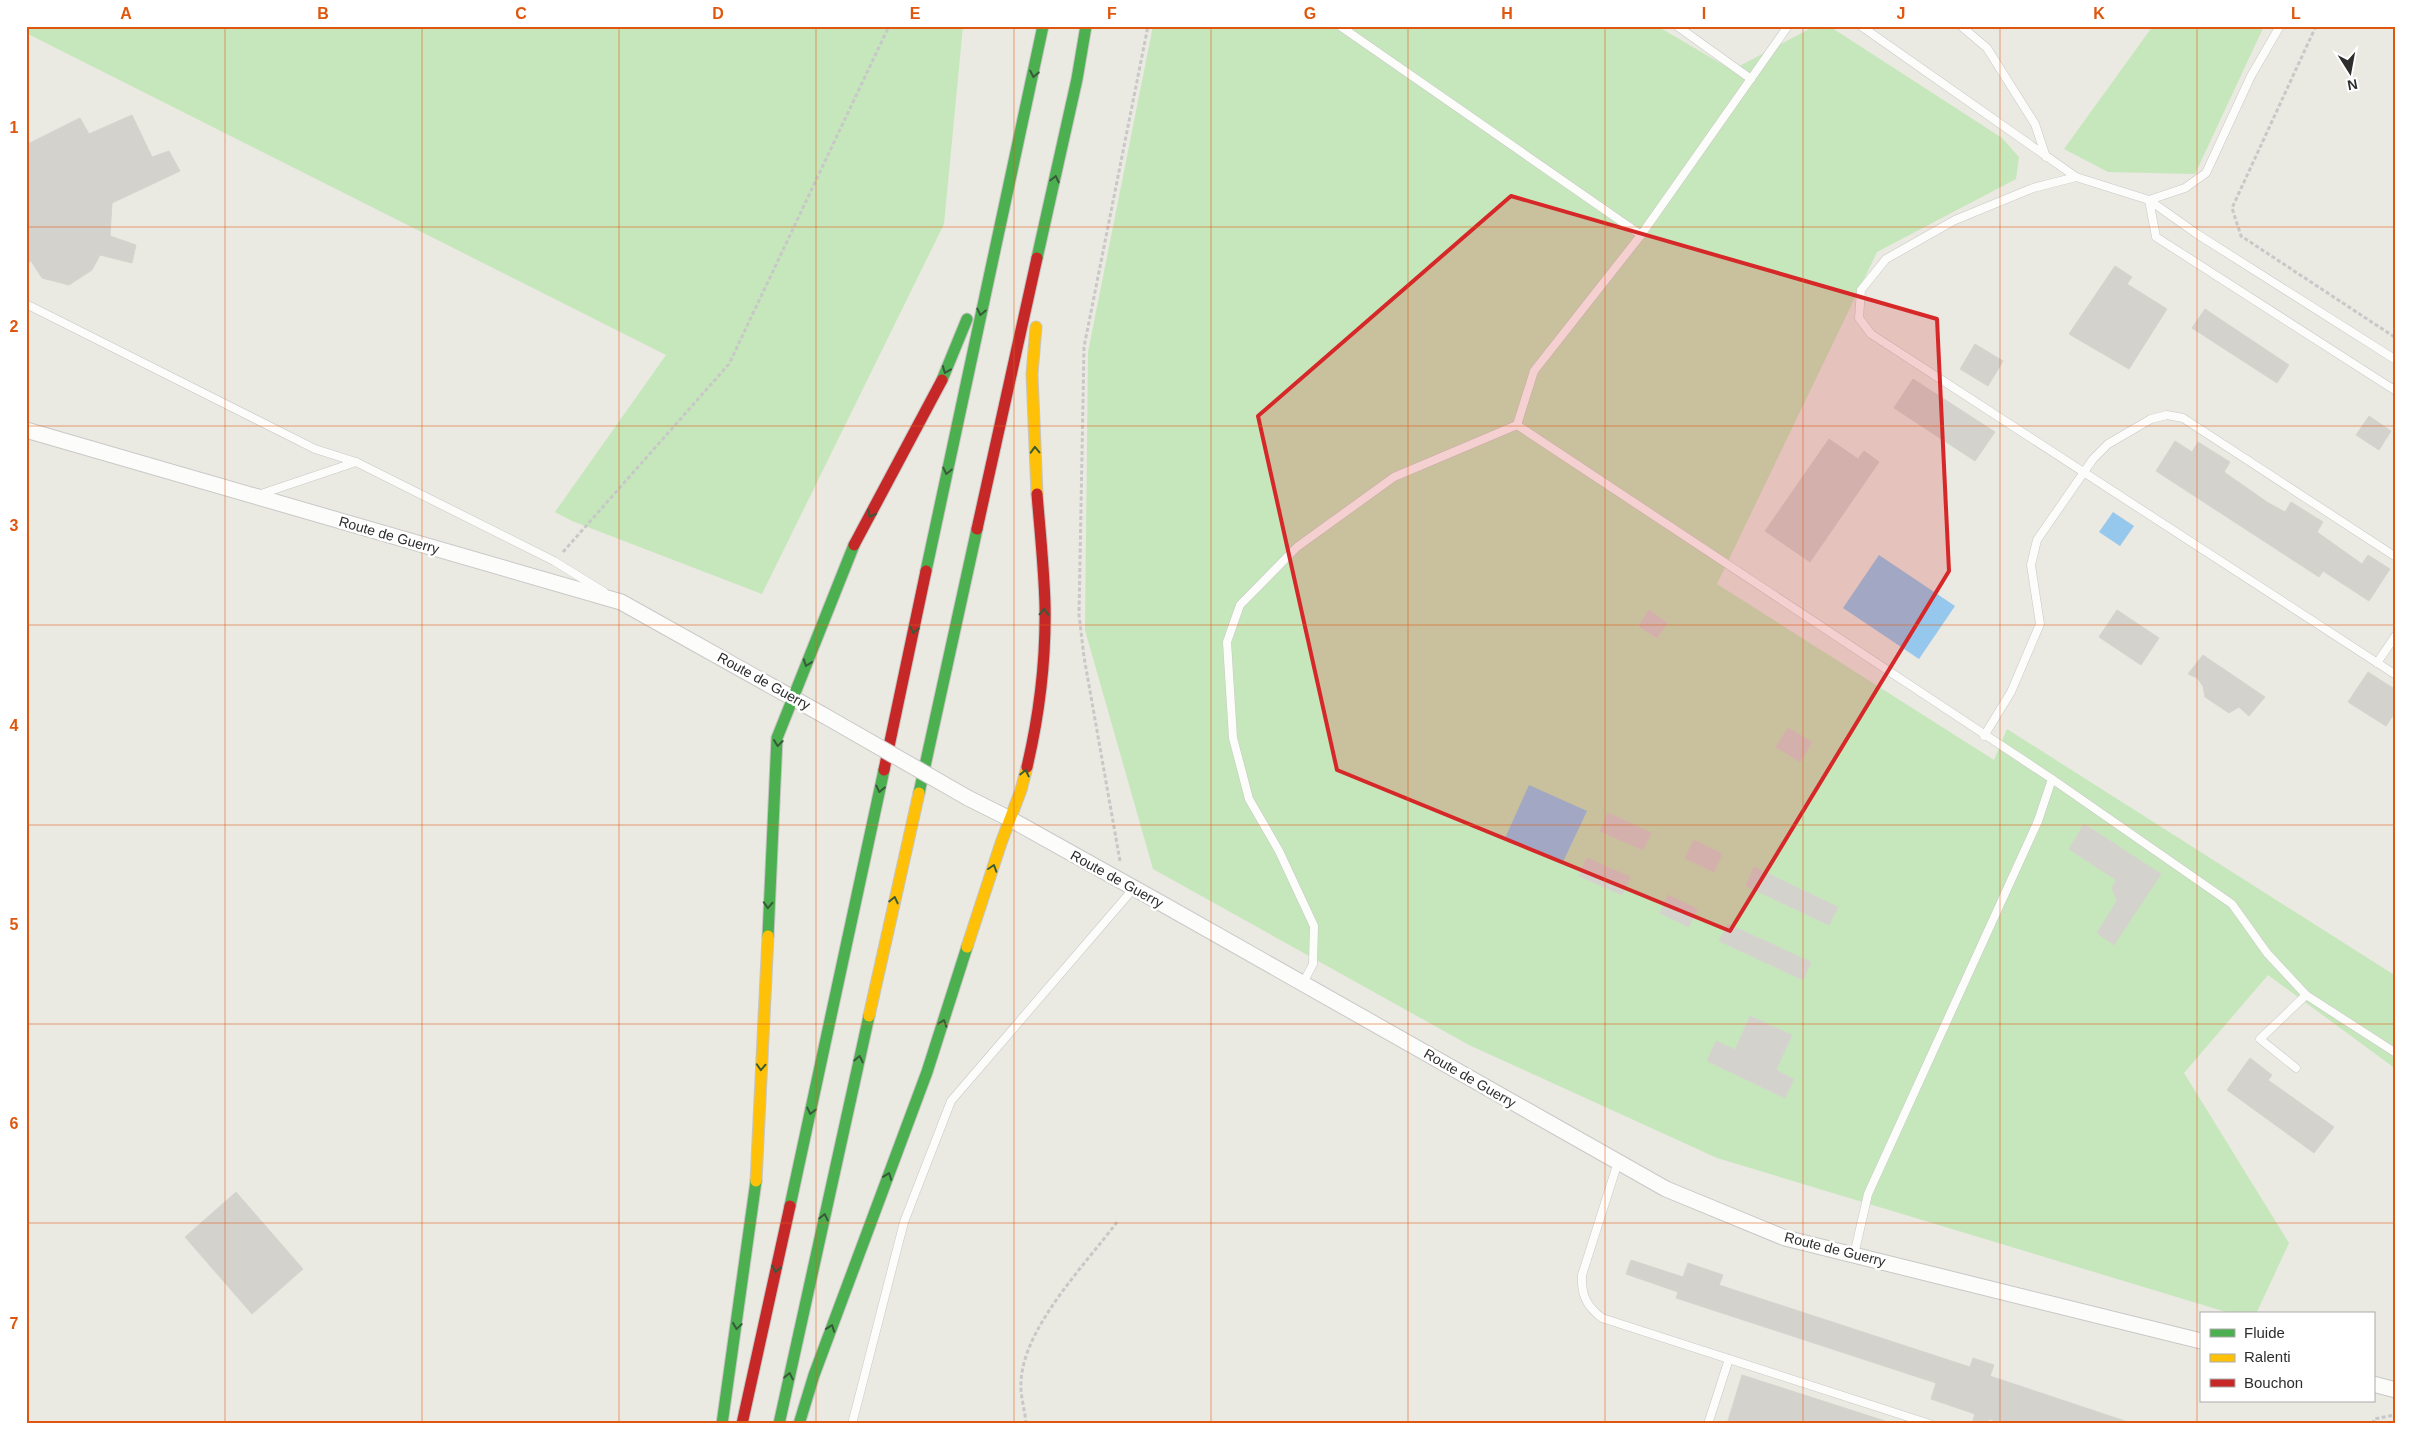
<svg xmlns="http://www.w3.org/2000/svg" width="2422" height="1450" font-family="Arial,sans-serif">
  <rect width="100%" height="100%" fill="#eae9e2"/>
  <g fill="#c6e7bb">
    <polygon points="26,26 963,26 944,224 762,594 572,521 555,512 666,355 26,33"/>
    <polygon points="1153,26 1657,26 1732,70 1815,26 1829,26 2002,138 2019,157 2016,179 1877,252 1717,584 1994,760 2007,729 2396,976 2396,1069 2268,975 2184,1073 2289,1243 2256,1314 2233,1314 1717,1158 1469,1045 1153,869 1085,630 1088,352"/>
    <polygon points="2157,26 2264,26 2195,174 2108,172 2064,149 2150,30"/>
  </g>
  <g fill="#95c8ec">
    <polygon points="2113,512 2134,526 2120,546 2099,532"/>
    <polygon points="1879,555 1955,606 1919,659 1843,608"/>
    <polygon points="1529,785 1587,811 1562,864 1505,838"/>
  </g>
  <g fill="#d3d2cd" stroke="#d5d4ce">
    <polygon points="132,115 152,157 169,151 180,171 112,203 110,236 136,245 132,263 100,255 92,270 69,285 42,278 31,261 26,264 26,145 80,118 89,134"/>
    <polygon points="2115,266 2132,277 2127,284 2167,309 2129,369 2069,334"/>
    <polygon points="2205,309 2289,365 2277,383 2192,328"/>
    <polygon points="1975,344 2003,361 1988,386 1960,369"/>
    <polygon points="1913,379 1995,432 1975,461 1894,408"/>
    <polygon points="2369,416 2391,431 2379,450 2356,435"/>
    <polygon points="1829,439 1858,459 1864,451 1879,462 1810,562 1765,531"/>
    <polygon points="2175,441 2192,452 2198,442 2230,462 2224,472 2267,502 2285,512 2291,502 2323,522 2317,532 2362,564 2368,555 2390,569 2369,601 2323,571 2319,577 2156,471"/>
    <polygon points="1649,610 1667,623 1657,638 1639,626"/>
    <polygon points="2117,610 2159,638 2141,665 2099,637"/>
    <polygon points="2203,655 2265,697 2249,716 2239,707 2229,713 2205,697 2203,686 2197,678 2188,674"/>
    <polygon points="2368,672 2396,690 2396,711 2386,726 2348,702"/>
    <polygon points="1788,728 1812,742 1800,762 1776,747"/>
    <polygon points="1608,813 1651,833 1643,850 1600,831"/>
    <polygon points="2084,824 2161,874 2114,945 2097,933 2117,901 2112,888 2116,880 2069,849"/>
    <polygon points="1694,840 1722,854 1714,872 1685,858"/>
    <polygon points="1587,858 1630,877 1622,895 1579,876"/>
    <polygon points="1754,867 1838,907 1829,925 1746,886"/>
    <polygon points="1668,895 1697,909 1689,927 1660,913"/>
    <polygon points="1728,924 1811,962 1803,980 1719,941"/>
    <polygon points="1750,1016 1792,1035 1776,1070 1794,1079 1785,1098 1707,1061 1716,1041 1735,1050"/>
    <polygon points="2250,1058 2272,1075 2268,1080 2334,1127 2314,1153 2227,1090"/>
    <polygon points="236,1192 303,1269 252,1314 185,1237"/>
    <polygon points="1631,1260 1683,1277 1688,1263 1723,1275 1719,1285 1970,1367 1973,1358 1994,1365 1990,1376 2125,1421 2124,1424 2005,1424 1989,1419 1988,1424 1972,1424 1975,1414 1931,1399 1936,1383 1676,1298 1678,1292 1626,1274"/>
    <polygon points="1742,1375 1885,1421 1884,1424 1727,1424"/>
  </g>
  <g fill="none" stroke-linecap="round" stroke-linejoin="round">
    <defs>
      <g id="lane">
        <polyline points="1340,26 1641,235"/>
        <polyline points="1677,26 1751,79"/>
        <polyline points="1861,26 2076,177 2149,200 2197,234 2396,360"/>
        <polyline points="1961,26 1987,48 2035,124 2046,157"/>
        <polyline points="2280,26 2251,76 2206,173 2185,188 2149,200 2156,237 2396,391"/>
        <polyline points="2076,177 2033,188 1955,220 1886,259 1861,290 1859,318 1871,334 2396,675"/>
        <polyline points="26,304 315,449 356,462 554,561 604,592"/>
        <polyline points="1517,425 2052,779 2038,821 1868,1194 1854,1255"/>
        <polyline points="258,495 356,462"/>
        <polyline points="2377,663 2396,635"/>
        <polyline points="1984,736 2011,692 2040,624 2031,565 2037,540 2093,459 2108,444 2151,419 2167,415 2183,418 2396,557"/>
        <polyline points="2052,779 2232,904 2267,953 2306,995 2396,1053"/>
        <polyline points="1303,983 1313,964 1314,926 1279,851 1249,799 1233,738 1227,642 1240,605 1297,547 1394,477 1517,425 1534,371 1641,235 1788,26"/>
        <polyline points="2296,1068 2260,1039 2306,995"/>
        <path d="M1618 1162 1582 1275C1581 1294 1586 1306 1602 1318L1930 1424"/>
        <polyline points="852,1424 904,1222 951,1101 1134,888"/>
        <polyline points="1708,1424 1729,1359"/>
      </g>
      <g id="street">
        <polyline points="26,430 621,602 825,716"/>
        <polyline points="968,798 1010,819 1159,902 1666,1189 1785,1238 2201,1341"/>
        <polyline points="2373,1384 2396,1390"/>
      </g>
      <g id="fast">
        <polyline points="1037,258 1077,79 1086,26"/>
        <polyline points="942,380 967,319"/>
        <polyline points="926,571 1043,26"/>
        <polyline points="919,793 977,529"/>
        <polyline points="768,936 777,738 854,545"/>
        <polyline points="790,1206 884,770"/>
        <polyline points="722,1424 756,1181"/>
        <polyline points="779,1424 869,1016"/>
        <polyline points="799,1424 814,1375 927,1072 967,947"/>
      </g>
      <g id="slow">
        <polyline points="1036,327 1032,374 1037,494"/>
        <polyline points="967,947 1001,843 1021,790 1027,767"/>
        <polyline points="869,1016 919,793"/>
        <polyline points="756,1181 768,936"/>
      </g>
      <g id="jam">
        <polyline points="977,529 1037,258"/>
        <polyline points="854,545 942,380"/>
        <path d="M1027 767C1039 716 1046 658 1045 605 1044 568 1040 531 1037 494"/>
        <polyline points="884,770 926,571"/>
        <polyline points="742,1424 790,1206"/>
      </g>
    </defs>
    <use href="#lane" stroke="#c8c8c7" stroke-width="9"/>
    <use href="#street" stroke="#c8c8c7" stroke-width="17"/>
    <use href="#fast" stroke="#c6c5c3" stroke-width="13"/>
    <use href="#slow" stroke="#c6c5c3" stroke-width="13"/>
    <use href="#jam" stroke="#c6c5c3" stroke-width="13"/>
    <g stroke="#c8c8c8" stroke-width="3" stroke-dasharray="4 2.5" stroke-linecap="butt">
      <polyline points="2316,26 2232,208 2241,236 2396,338"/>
      <polyline points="563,552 729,364 889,26"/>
      <polyline points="1120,861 1084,657 1079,615 1084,347 1148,26"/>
      <path d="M1026 1424C1025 1410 1020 1395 1021 1382 1023 1328 1085 1265 1117 1222"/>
      <polyline points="2373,1424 2374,1419 2394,1415 2396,1410"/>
    </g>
    <use href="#lane" stroke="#fcfcfb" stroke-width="8"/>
    <use href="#street" stroke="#fcfcfb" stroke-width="15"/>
    <use href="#fast" stroke="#4caf50" stroke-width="11"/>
    <use href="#slow" stroke="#ffc107" stroke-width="11"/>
    <use href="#jam" stroke="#c62828" stroke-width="11"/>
    <defs>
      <polyline id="street-bridge" points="825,716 968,798"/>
    </defs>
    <use href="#street-bridge" stroke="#c8c8c7" stroke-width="17" stroke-linecap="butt"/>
    <use href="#street-bridge" stroke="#fcfcfb" stroke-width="15"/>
  </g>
  <defs><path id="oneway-chevron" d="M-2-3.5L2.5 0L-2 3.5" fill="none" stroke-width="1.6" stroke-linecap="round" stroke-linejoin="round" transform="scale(1.25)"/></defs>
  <g stroke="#385a39">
    <use href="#oneway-chevron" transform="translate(1034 74) rotate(101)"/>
    <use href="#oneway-chevron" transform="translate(1055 179) rotate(-77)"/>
    <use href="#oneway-chevron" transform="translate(981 312) rotate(102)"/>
    <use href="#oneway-chevron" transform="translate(946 370) rotate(112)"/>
    <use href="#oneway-chevron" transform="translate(1035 450) rotate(-92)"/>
    <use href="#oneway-chevron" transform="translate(947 471) rotate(102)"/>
    <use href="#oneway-chevron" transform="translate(871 514) rotate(118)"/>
    <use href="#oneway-chevron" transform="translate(1044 612) rotate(-88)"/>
    <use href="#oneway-chevron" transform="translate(914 630) rotate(102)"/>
    <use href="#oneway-chevron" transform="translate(807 663) rotate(110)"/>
    <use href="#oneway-chevron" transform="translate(778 743) rotate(97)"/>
    <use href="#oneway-chevron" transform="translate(1025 773) rotate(-77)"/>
    <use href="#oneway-chevron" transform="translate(880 789) rotate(102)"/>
    <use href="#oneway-chevron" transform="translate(993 868) rotate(-72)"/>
    <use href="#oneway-chevron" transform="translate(894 900) rotate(-77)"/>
    <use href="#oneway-chevron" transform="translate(768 905) rotate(93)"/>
    <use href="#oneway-chevron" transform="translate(943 1023) rotate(-72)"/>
    <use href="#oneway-chevron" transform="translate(859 1059) rotate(-78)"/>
    <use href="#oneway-chevron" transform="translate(761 1067) rotate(93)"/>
    <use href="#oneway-chevron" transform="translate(811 1111) rotate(102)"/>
    <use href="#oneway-chevron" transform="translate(888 1176) rotate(-70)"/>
    <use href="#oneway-chevron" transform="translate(824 1217) rotate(-78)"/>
    <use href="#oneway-chevron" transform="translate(776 1269) rotate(102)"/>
    <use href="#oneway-chevron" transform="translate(737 1326) rotate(98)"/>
    <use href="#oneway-chevron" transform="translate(831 1328) rotate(-70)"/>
    <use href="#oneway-chevron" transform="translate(789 1376) rotate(-78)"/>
  </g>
  <path fill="#d62828" fill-opacity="0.2" stroke="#d62828" stroke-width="4" stroke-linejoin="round" d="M1511 196 1937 319 1949 571 1730 931 1337 770 1258 416Z"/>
  <path fill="none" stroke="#df570e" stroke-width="1" stroke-opacity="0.55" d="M225 26V1424M422 26V1424M619 26V1424M816 26V1424M1014 26V1424M1211 26V1424M1408 26V1424M1605 26V1424M1803 26V1424M2000 26V1424M2197 26V1424M26 227H2396M26 426H2396M26 625H2396M26 825H2396M26 1024H2396M26 1223H2396"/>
  <g text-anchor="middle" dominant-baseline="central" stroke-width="5" stroke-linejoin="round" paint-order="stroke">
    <g font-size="14" fill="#2d2d2d" stroke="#fff">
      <text transform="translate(389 535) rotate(16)">Route de Guerry</text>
      <text transform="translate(764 681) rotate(29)">Route de Guerry</text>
      <text transform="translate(1117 879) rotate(29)">Route de Guerry</text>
      <text transform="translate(1470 1078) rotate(30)">Route de Guerry</text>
      <text transform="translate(1835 1249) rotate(14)">Route de Guerry</text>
    </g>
  </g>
  <rect width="2422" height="1450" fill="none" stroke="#ffffff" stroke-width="55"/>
  <rect x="2200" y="1312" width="175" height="90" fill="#ffffff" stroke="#ababab"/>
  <rect x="2210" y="1329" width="25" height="8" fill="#4caf50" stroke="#ababab"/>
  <text x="2244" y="1338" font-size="15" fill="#2d2d2d">Fluide</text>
  <rect x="2210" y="1354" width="25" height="8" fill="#ffc107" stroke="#ababab"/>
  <text x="2244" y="1362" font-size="15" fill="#2d2d2d">Ralenti</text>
  <rect x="2210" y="1379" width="25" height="8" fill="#c62828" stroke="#ababab"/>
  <text x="2244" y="1388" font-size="15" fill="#2d2d2d">Bouchon</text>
  <g transform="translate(2350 72) rotate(169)" stroke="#ffffff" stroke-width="4" paint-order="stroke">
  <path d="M0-4L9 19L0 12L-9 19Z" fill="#2d2d2d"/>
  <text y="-8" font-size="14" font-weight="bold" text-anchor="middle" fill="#2d2d2d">N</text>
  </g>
  <rect x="28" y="28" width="2366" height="1394" fill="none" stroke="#df570e" stroke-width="2"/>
  <g font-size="16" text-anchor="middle" font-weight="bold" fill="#df570e">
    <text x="126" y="19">A</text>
    <text x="323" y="19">B</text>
    <text x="521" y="19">C</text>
    <text x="718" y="19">D</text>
    <text x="915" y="19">E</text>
    <text x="1112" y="19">F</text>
    <text x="1310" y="19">G</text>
    <text x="1507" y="19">H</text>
    <text x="1704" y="19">I</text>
    <text x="1901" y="19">J</text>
    <text x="2099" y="19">K</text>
    <text x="2296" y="19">L</text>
    <text x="14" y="133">1</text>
    <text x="14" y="332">2</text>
    <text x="14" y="531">3</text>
    <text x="14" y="731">4</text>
    <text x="14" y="930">5</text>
    <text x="14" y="1129">6</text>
    <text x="14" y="1329">7</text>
  </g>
</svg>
